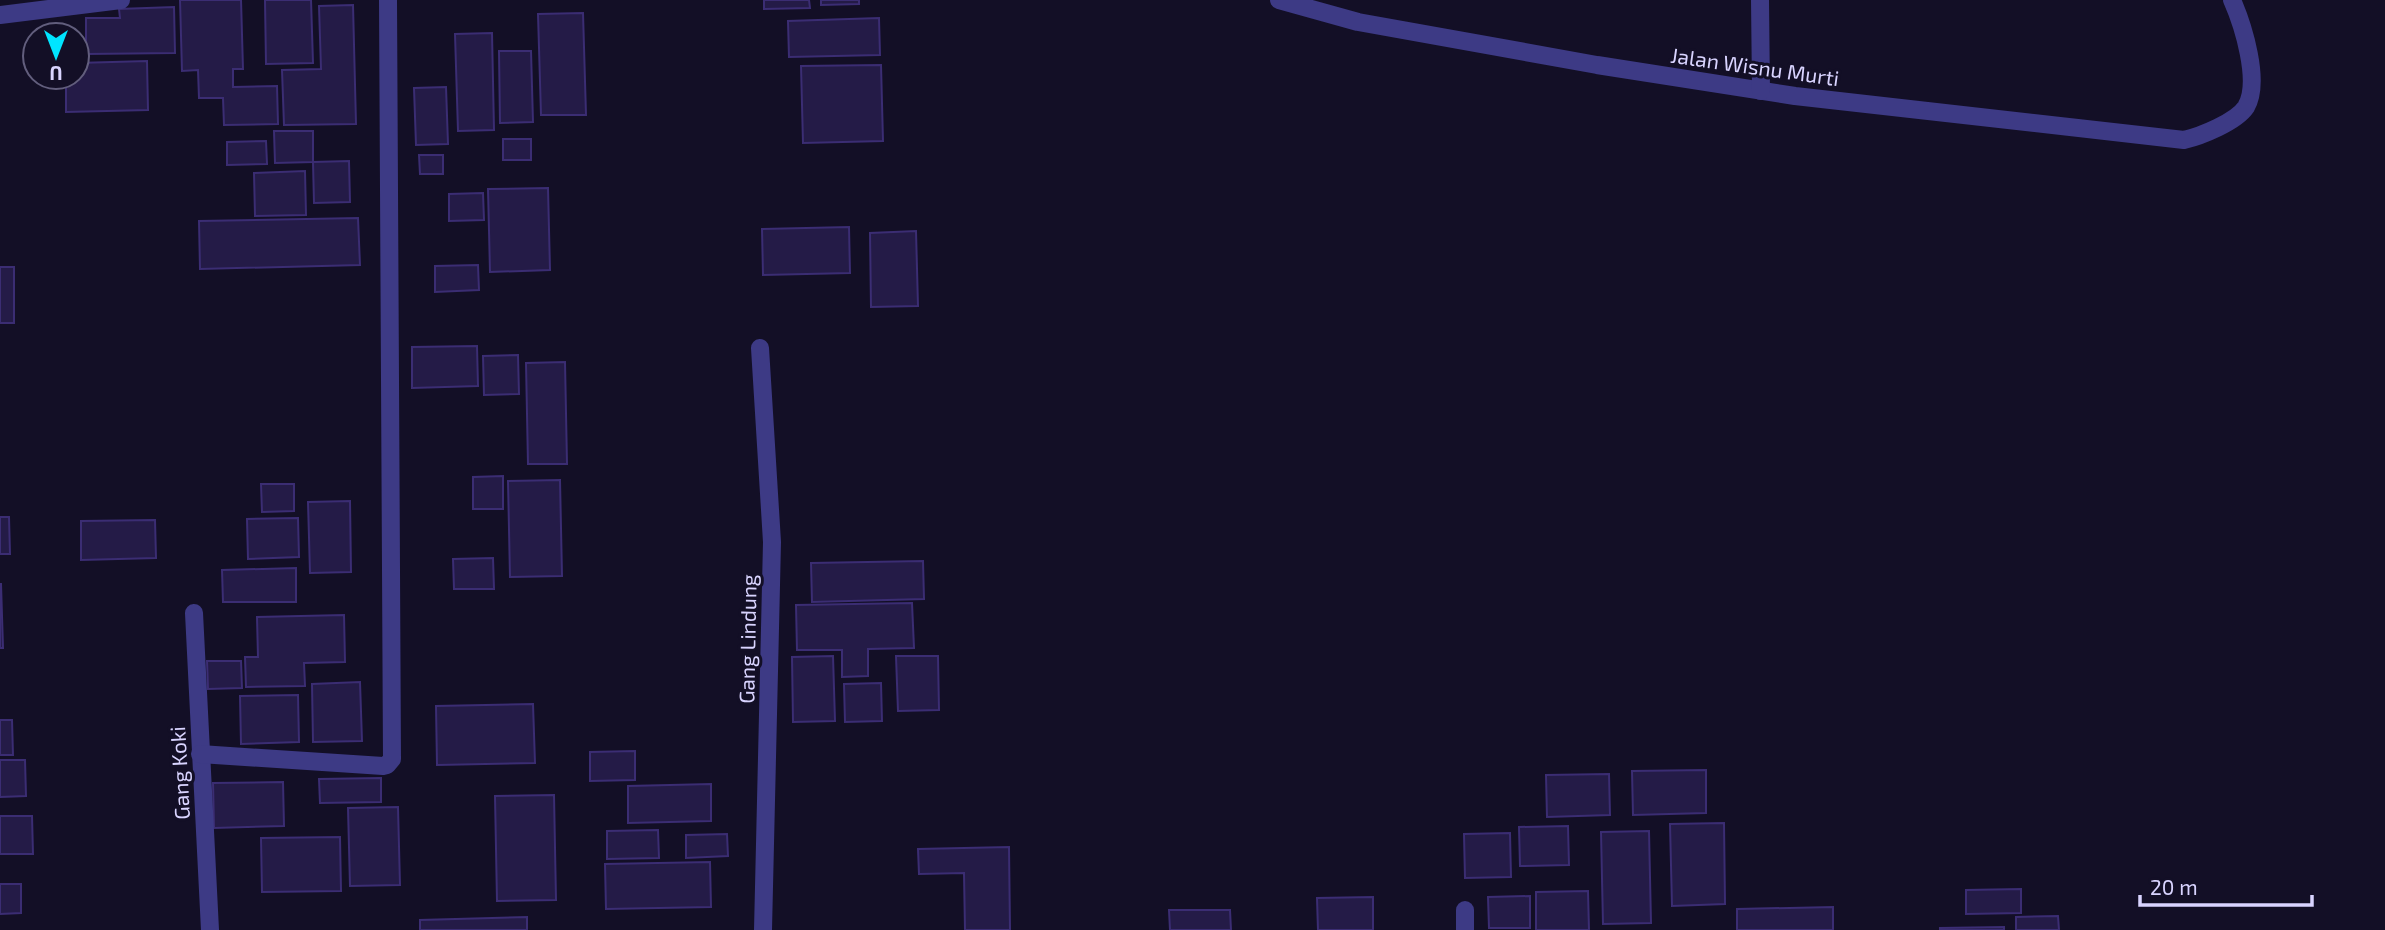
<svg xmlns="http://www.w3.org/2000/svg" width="2385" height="930" font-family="'Exo 2',sans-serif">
  <rect width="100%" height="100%" fill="#130f26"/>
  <g fill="#241b47" stroke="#3b2d73" stroke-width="2">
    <polygon points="180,0 241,0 243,69 233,69 233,87 277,86 278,124 224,125 223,98 199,98 198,70 182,71"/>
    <polygon points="265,0 311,0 313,63 266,64"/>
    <polygon points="764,0 809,0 810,8 764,9"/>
    <polygon points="821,0 859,0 859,4 821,5"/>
    <polygon points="353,5 356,124 284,125 282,70 321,69 319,6"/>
    <polygon points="174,7 175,53 86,54 86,18 120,18 119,9"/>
    <polygon points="583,13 586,115 541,115 538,14"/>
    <polygon points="879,18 880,55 789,57 788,21"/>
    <polygon points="492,33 494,130 458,131 455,34"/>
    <polygon points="499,51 531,51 533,122 500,123"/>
    <polygon points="147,61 148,110 66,112 66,77 77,77 77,63"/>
    <polygon points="881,65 883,141 803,143 801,66"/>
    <polygon points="446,87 448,144 416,145 414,88"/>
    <polygon points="274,131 313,131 313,162 275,163"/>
    <rect x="503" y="139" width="28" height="21"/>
    <polygon points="266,141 267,164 227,165 227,142"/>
    <polygon points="419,155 443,155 443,174 420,174"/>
    <polygon points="349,161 350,202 314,203 313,162"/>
    <polygon points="305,171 306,215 255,216 254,173"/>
    <polygon points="548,188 550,270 490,272 488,189"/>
    <polygon points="483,193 484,220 449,221 449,194"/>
    <polygon points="358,218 360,265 200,269 199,221"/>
    <polygon points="849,227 850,273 763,275 762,229"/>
    <polygon points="916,231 918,306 871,307 870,233"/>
    <polygon points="478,265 479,290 435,292 435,266"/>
    <rect x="0" y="267" width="14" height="56"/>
    <polygon points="477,346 478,386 412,388 412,347"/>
    <polygon points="518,355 519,394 484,395 483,356"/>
    <polygon points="565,362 567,464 528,464 526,363"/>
    <polygon points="503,476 503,509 473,509 473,477"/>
    <polygon points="560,480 562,576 510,577 508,481"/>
    <polygon points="261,484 294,484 294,511 262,512"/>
    <polygon points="350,501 351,572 310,573 308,502"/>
    <polygon points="0,517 9,517 10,554 0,554"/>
    <polygon points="298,518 299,557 248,559 247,519"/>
    <polygon points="155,520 156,558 81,560 81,521"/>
    <polygon points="493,558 494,589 454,589 453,559"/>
    <polygon points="923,561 924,599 812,602 811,563"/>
    <polygon points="296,568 296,602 223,602 222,570"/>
    <polygon points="0,584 1,584 3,648 0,648"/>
    <polygon points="912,603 914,648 868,649 868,676 842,677 842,650 797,650 796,605"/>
    <polygon points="344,615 345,662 304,663 305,686 246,687 245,657 258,657 257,617"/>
    <polygon points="833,656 835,721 793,722 792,657"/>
    <polygon points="896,656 938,656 939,710 898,711"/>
    <polygon points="207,661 241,661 242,688 208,689"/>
    <polygon points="360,682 362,741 313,742 312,684"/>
    <polygon points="881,683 882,721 845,722 844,684"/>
    <polygon points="298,695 299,742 241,744 240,696"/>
    <polygon points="533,704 535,763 437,765 436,706"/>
    <polygon points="0,720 12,720 13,755 0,755"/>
    <polygon points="635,751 635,780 590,781 590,752"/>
    <polygon points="0,760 25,760 26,796 0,797"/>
    <polygon points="1706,770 1706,813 1633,815 1632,771"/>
    <polygon points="1609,774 1610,815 1547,817 1546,775"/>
    <polygon points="381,778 381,802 320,803 319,779"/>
    <polygon points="283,782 284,826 214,828 213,783"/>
    <polygon points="711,784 711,821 628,823 628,786"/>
    <polygon points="554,795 556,900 497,901 495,796"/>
    <polygon points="398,807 400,885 350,886 348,808"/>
    <polygon points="0,816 32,816 33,854 0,854"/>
    <polygon points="1724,823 1725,904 1672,906 1670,824"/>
    <polygon points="1568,826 1569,865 1520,866 1519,827"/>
    <polygon points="658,830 659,858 607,859 607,831"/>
    <polygon points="1649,831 1651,923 1603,924 1601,832"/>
    <polygon points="1510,833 1511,877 1465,878 1464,834"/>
    <polygon points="727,834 728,856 686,858 686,835"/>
    <polygon points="340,837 341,891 262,892 261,838"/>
    <polygon points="1009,847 1010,930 965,930 964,873 919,874 918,849"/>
    <polygon points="710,862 711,907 606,909 605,864"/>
    <polygon points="0,884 21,884 21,913 0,914"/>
    <polygon points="2021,889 2021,913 1966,914 1966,890"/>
    <polygon points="1588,891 1589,930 1536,930 1536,892"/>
    <polygon points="1530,896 1530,928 1489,928 1488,897"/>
    <polygon points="1373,897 1373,930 1318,930 1317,898"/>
    <polygon points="1833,907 1833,930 1737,930 1737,909"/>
    <polygon points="1169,910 1230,910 1231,930 1170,930"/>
    <polygon points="2058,916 2059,930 2016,930 2016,917"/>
    <polygon points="527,917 527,930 420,930 420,920"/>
    <polygon points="2004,927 2004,930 1940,930 1940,928"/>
  </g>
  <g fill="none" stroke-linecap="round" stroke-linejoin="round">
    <g stroke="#3d3a85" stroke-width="18">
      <path d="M1279 0 1358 22 1597 65 1795 96 2184 140C2201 136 2236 122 2246 107 2261 82 2243 25 2232 0"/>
      <polyline points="1760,0 1761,91"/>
      <polyline points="0,15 121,0"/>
      <polyline points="760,348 772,542 763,930"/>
      <polyline points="194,613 210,930"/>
      <polyline points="200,754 383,766 387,765 392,759 388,0"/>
      <polyline points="1465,910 1465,930"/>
    </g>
  </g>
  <g text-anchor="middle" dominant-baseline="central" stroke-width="6" stroke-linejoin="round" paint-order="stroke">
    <g font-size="21" fill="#d9d4ff" stroke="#130f26">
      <text transform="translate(1755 66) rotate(8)">Jalan Wisnu Murti</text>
      <text transform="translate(747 639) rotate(-89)">Gang Lindung</text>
      <text transform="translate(179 773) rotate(-93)">Gang Koki</text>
    </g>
  </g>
  <g transform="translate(56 56) rotate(180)"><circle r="33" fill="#130f26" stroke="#625e7d" stroke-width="2"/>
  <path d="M0-5L12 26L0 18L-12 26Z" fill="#00e5ff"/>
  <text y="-10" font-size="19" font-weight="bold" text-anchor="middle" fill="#d9d4ff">U</text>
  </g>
  <path d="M2140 895v10h172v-10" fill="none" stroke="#d9d4ff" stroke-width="3.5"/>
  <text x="2150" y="895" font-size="21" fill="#d9d4ff" stroke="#130f26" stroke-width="5" paint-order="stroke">20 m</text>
</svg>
